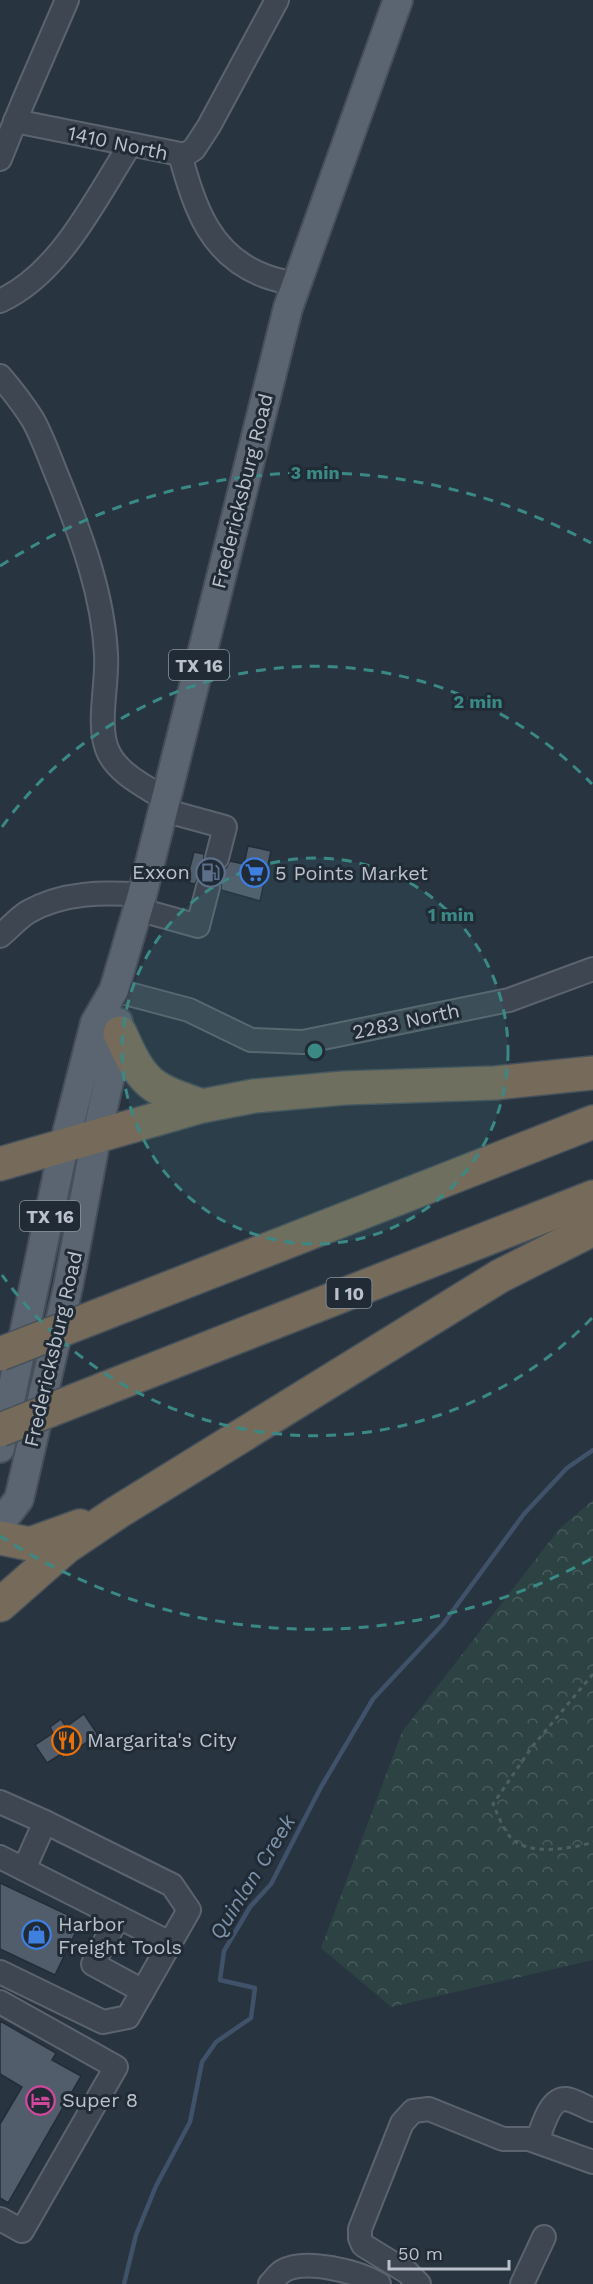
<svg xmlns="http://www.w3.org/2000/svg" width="593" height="2284" font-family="'Work Sans',sans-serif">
  <defs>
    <pattern id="forest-crowns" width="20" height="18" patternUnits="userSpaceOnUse" patternTransform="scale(1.5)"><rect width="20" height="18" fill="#2c4243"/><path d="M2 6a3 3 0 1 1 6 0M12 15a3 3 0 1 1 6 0" fill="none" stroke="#485c5d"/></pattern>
  </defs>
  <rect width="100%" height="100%" fill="#293441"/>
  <polygon fill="url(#forest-crowns)" points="593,1500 593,1960 391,2007 321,1948 402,1732 559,1529"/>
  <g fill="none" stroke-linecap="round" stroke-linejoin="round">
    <polyline stroke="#405269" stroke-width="4.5" points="124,2284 136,2235 156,2186 190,2122 202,2062 216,2042 251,2018 255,1988 220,1980 224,1951 250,1907 271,1884 321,1787 373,1699 443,1624 524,1514 567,1468 593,1450"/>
  </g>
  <g fill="#525d6c" stroke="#232d38" stroke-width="1.5">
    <polygon points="248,846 271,851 260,901 221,890 221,883 212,874 204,874 198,878 195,884 186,882 194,852 204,854 204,862 208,868 220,871 226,868 230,861 244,864"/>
    <polygon points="84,1714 98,1735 63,1758 61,1754 47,1763 35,1745 53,1733 50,1727 61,1719 66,1727"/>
    <polygon points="0,1883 81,1921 55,1975 0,1949"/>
    <polygon points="0,2021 56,2053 52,2060 81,2076 8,2203 0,2198 0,2124 22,2087 0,2074"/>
  </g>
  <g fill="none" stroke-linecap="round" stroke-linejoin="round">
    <polyline stroke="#3f4956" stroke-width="22" stroke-dasharray="22 11" stroke-linecap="butt" points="208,887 217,858"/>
    <defs>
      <g id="minor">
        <polyline points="15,121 185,155 194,149 209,126 277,0"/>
        <path d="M180 155C195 207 209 255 265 276 275 280 286 282 297 284"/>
        <polyline points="0,159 23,102 67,0"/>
        <path d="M0 301C61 273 95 199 130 145"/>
        <path d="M0 376C12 390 23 404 33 420 44 440 51 462 60 483 82 538 103 595 106 654 108 683 97 723 107 749 116 773 145 786 165 799"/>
        <polyline points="163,810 225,827 217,858"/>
        <polyline points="137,909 198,926 208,887"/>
        <path d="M0 936C9 929 18 918 28 912 63 892 103 892 142 895"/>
        <polyline points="114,990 189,1010 251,1040 303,1042 509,1000 593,969"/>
        <polyline points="0,1802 45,1822 172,1885 189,1910 128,2017 103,2022 0,1972"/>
        <polyline points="0,1857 170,1943"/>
        <polyline points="24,1869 45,1822"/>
        <polyline points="118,1917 93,1964 143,1991"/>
        <polyline points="0,2002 116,2067 22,2231 0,2219"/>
        <path d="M537 2141C542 2129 549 2098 566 2099 574 2100 585 2107 593 2110"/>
        <path d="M270 2284C274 2280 278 2274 283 2271 305 2258 359 2272 379 2284"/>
        <polyline points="419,2284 407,2272 363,2245 360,2238 360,2229 402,2123 413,2111 429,2109 503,2139 529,2139 593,2162"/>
        <polyline points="522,2284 544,2237"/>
      </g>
      <g id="major">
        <polyline points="0,1448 64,1145 95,1023 114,990 142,895 288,308 398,0"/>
        <polyline points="0,1524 19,1499 68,1287 96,1138 120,1033 118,1022"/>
      </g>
      <g id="highway">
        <path d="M120 1033C143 1085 150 1088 202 1106"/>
        <polyline points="0,1164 202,1106 254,1096 344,1088 495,1083 593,1073"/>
        <polyline points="123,1306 593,1122"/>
        <polyline points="104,1389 593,1197"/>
        <polyline points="0,1538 30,1544 80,1526"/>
        <polyline points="0,1605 66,1547 118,1512 500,1276 593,1229"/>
      </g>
    </defs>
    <use href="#minor" stroke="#5b646e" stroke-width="26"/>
    <use href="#major" stroke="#474f5a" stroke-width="32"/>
    <use href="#highway" stroke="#47515b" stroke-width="36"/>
    <path stroke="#4b5f61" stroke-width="3" stroke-dasharray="4.5 4.5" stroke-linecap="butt" d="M593 1674 532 1747 493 1804C498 1815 503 1829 511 1838 528 1856 572 1849 593 1842"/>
    <use href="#minor" stroke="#3d4651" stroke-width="22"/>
    <use href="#major" stroke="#5b6571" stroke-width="28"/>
    <use href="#highway" stroke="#766b5a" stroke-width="33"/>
    <defs>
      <g id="highway-bridge">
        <polyline points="0,1354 123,1306"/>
        <polyline points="0,1430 104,1389"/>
      </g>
    </defs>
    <use href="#highway-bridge" stroke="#47515b" stroke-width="36" stroke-linecap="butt"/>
    <use href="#highway-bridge" stroke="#766b5a" stroke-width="33"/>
  </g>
  <circle cx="315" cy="1051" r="193" fill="#3a8985" fill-opacity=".12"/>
  <g fill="none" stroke="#3a8985" stroke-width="3" stroke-dasharray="10 8">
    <circle cx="315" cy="1051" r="193"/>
    <path d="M592 1318A385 385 0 0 1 2 1275M2 827A385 385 0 0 1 592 784"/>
    <path d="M591 1559A578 578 0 0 1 0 1536M0 566A578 578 0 0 1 591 543"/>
  </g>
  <defs>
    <symbol id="fuel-ring" viewBox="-11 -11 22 22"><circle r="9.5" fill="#212b36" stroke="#5c6f8a" stroke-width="1.5"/><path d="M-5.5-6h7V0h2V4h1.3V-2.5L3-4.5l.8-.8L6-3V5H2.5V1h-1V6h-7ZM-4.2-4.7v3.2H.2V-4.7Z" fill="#5c6f8a"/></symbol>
    <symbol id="supermarket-ring" viewBox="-11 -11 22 22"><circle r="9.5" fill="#212b36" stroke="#3f7fe0" stroke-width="1.5"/><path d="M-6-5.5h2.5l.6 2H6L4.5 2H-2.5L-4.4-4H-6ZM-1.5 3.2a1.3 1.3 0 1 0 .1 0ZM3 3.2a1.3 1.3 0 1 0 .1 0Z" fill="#3f7fe0"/></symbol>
    <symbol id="restaurant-ring" viewBox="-11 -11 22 22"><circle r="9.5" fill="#212b36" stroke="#e8710a" stroke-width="1.5"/><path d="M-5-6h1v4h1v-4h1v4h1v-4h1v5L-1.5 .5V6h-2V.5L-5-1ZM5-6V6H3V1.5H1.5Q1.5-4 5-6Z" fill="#e8710a"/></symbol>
    <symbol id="shop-ring" viewBox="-11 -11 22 22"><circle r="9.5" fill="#212b36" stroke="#3f7fe0" stroke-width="1.5"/><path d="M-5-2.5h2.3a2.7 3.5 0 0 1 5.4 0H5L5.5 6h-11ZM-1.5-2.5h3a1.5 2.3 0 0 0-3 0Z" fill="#3f7fe0"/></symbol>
    <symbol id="hotel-ring" viewBox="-11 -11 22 22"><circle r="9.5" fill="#212b36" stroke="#d1479c" stroke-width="1.5"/><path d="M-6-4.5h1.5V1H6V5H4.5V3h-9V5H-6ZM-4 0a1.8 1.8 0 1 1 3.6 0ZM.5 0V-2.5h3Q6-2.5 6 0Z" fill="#d1479c"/></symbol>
  </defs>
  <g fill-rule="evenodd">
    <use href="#fuel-ring" x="194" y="856" width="33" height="33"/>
    <use href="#supermarket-ring" x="238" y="856" width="33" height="33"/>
    <use href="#restaurant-ring" x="50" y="1724" width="33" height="33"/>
    <use href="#shop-ring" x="20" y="1918" width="33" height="33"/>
    <use href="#hotel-ring" x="24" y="2084" width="33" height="33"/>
  </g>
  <g text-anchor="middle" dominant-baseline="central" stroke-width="6" stroke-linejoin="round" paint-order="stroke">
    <g fill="#212b36" stroke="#8c949e" stroke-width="1.5">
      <rect x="169" y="650" width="60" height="30" rx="4.5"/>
      <rect x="20" y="1201" width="60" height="30" rx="4.5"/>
      <rect x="326.5" y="1278" width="45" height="30" rx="4.5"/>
    </g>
    <g font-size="18" font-weight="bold" fill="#bac1cb">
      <text x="199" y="665">TX 16</text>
      <text x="50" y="1216">TX 16</text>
      <text x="349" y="1293">I 10</text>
    </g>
    <g font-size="20" fill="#bac1cb" stroke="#212b36">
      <text transform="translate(118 143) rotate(12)">1410 North</text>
      <text transform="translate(242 491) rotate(-76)">Fredericksburg Road</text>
      <text transform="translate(406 1021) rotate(-12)">2283 North</text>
      <text transform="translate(53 1349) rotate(-77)">Fredericksburg Road</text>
    </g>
    <g font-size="20" fill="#bac1cb" stroke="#212b36" text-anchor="start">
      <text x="190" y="872" text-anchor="end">Exxon</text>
      <text x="275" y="873">5 Points Market</text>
      <text x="87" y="1740">Margarita's City</text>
      <text x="58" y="1924">Harbor<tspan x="58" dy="23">Freight Tools</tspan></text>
      <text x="62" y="2100">Super 8</text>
    </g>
    <g font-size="21" font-style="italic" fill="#7d93ab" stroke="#212b36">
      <text transform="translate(252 1877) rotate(-58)">Quinlan Creek</text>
    </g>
  </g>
  <circle cx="315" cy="1051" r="9" fill="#3a8985" stroke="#212b36" stroke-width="3"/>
  <g font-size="18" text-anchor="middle" font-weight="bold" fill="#3a8985" stroke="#212b36" stroke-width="6" stroke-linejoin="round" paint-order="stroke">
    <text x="315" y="479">3 min</text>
    <text x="478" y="708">2 min</text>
    <text x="451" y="921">1 min</text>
  </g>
  <path d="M389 2260v9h120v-9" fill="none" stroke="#bac1cb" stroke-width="3"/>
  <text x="398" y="2260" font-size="18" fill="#bac1cb" stroke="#212b36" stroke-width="4.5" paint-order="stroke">50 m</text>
</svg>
